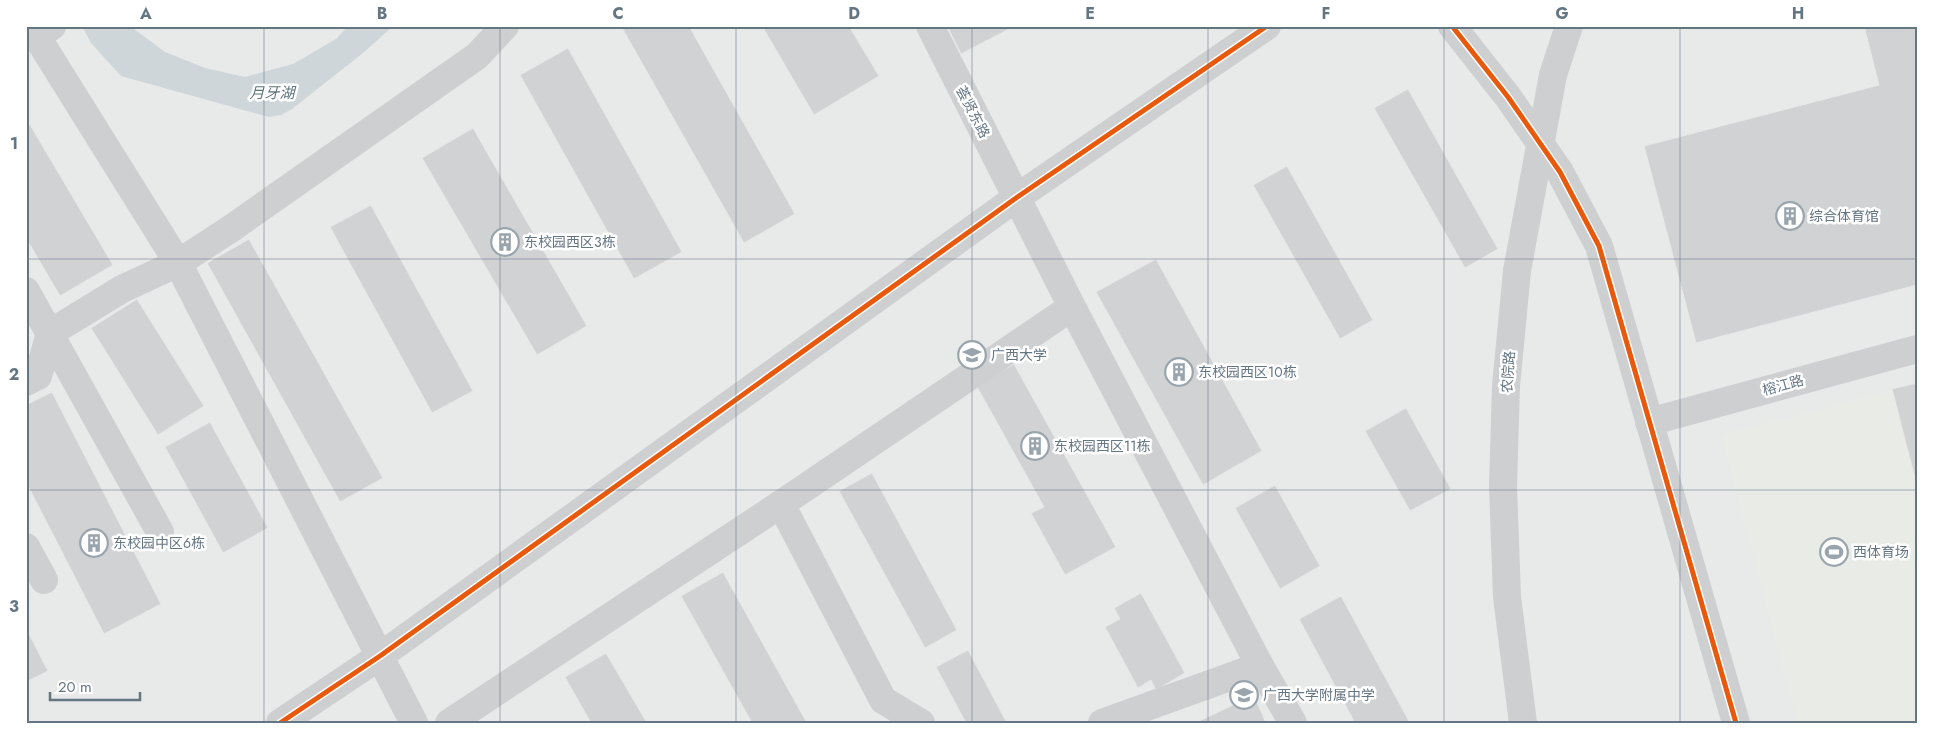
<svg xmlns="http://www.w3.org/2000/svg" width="1943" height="749" font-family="Jost,'Noto Sans SC',sans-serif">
  <rect width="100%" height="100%" fill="#f9f9f9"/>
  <rect fill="#e8e9e9" x="26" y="26" width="1891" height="697"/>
  <polygon fill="#e8ebe6" points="1917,383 1917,723 1797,723 1721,435"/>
  <polygon fill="#ced6d9" points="82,26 130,26 165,52 205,68 245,77 293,64 336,39 348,26 393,26 363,53 292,109 281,115 269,117 121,76 91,43"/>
  <g fill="#d0d2d3" stroke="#e8e8e8">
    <polygon points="621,26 689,26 795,214 744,243"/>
    <polygon points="762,26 849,26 879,76 814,115"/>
    <polygon points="947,26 1015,26 961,54"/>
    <polygon points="1864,26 1917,26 1917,285 1696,343 1644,146 1879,85"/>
    <polygon points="568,48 682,252 634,279 520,75"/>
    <polygon points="1408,89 1498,249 1465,268 1374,108"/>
    <polygon points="26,118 113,265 60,296 26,238"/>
    <polygon points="473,128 587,326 537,355 422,158"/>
    <polygon points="1287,166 1373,320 1340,339 1253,185"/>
    <polygon points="371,205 473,391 432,413 330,227"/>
    <polygon points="249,239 383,478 340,502 207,263"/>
    <polygon points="1156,259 1262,451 1203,485 1096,292"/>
    <polygon points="137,299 204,406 158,435 91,328"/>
    <polygon points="1014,364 1116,547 1065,575 1031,513 1044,507 976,385"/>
    <polygon points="1917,383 1917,486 1892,389"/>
    <polygon points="52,392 161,604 104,634 26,482 26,405"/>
    <polygon points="1406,408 1451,489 1410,511 1365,431"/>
    <polygon points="210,422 268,528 223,553 165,447"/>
    <polygon points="872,473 957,630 925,648 839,491"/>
    <polygon points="1275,485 1320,566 1280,589 1235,508"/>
    <polygon points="723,572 807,723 752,723 681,596"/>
    <polygon points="1141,593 1185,673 1156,690 1151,680 1138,688 1105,627 1120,619 1114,608"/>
    <polygon points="1341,596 1410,723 1355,723 1299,619"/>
    <polygon points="26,628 48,671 26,682"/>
    <polygon points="968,650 1007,723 966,723 936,667"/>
    <polygon points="606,653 647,723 591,723 565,677"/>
    <polygon points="1254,695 1266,723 1195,723"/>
  </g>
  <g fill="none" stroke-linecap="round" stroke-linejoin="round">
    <g stroke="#cecfd0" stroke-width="28">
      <polyline points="52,26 37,37 178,263 414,723"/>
      <polyline points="930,26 1072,307 1260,666 1293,723"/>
      <polyline points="1452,26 1508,97 1560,172 1599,246 1736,723"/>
      <polyline points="1553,75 1569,26"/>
      <polyline points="1517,271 1506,386 1503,486 1507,597 1523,723"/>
      <polyline points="26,291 160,532"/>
      <polyline points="26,382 38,376 50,333 122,289 178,263 229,230 477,56 505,26"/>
      <polyline points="1649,422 1917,349"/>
      <polyline points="781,504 883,700 921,723"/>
      <polyline points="26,547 44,580"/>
      <polyline points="280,723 380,656 1016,198 1267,26"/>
      <polyline points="449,723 781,504 1072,307"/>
      <polyline points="1102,723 1260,666"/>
    </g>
    <polyline stroke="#cecfd0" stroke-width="28" points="1517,271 1553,75"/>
    <defs>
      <g id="cycleway">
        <polyline points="1452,26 1508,97 1560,172 1599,246 1736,723"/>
        <polyline points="280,723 380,656 1016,198 1267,26"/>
      </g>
    </defs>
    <use href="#cycleway" stroke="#fff" stroke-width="8"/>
    <use href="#cycleway" stroke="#e8590c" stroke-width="5"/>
  </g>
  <path fill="none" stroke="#657683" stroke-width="1" stroke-opacity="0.55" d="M264 26V723M500 26V723M736 26V723M972 26V723M1208 26V723M1444 26V723M1680 26V723M26 259H1917M26 490H1917"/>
  <defs>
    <symbol id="building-ring" viewBox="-11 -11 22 22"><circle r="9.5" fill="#fff" stroke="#99a4ac" stroke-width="1.5"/><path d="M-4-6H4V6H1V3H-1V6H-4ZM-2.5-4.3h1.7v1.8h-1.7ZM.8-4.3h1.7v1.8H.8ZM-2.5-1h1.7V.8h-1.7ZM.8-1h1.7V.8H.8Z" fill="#99a4ac"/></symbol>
    <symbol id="university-ring" viewBox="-11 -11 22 22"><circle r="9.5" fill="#fff" stroke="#99a4ac" stroke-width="1.5"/><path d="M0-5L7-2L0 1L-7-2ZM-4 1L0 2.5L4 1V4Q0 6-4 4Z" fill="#99a4ac"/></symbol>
    <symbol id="stadium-ring" viewBox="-11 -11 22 22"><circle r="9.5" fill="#fff" stroke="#99a4ac" stroke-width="1.5"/><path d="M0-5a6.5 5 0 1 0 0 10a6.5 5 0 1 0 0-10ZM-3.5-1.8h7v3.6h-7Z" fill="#99a4ac"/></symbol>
    <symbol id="school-ring" viewBox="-11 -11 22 22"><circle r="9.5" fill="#fff" stroke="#99a4ac" stroke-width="1.5"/><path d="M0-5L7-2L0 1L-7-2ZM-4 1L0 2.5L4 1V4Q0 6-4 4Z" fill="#99a4ac"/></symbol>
  </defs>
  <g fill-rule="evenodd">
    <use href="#building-ring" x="1774" y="200" width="32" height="32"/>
    <use href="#building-ring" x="489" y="226" width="32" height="32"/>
    <use href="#university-ring" x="956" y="339" width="32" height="32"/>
    <use href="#building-ring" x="1163" y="356" width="32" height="32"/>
    <use href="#building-ring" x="1019" y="430" width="32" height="32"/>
    <use href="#building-ring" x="78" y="527" width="32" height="32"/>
    <use href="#stadium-ring" x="1818" y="536" width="32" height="32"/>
    <use href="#school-ring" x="1228" y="679" width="32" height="32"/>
  </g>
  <g text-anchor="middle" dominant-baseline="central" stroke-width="5" stroke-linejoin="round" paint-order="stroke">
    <g font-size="14" fill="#657683" stroke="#fff">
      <text transform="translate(973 112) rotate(63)">荟贤东路</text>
      <text transform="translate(1508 372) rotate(-86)">农院路</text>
      <text transform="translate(1783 385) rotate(-15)">榕江路</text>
    </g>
    <g font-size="14" fill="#657683" stroke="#fff" text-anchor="start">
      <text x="1809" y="216">综合体育馆</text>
      <text x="524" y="242">东校园西区3栋</text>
      <text x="991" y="355">广西大学</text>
      <text x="1198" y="372">东校园西区10栋</text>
      <text x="1054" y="446">东校园西区11栋</text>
      <text x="113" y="543">东校园中区6栋</text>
      <text x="1853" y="552">西体育场</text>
      <text x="1263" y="695">广西大学附属中学</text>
    </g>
    <g font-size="15" font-style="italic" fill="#60757c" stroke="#fff">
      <text x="272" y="93">月牙湖</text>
    </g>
  </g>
  <rect width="1943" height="749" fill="none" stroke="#ffffff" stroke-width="55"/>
  <path d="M50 692v8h90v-8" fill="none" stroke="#657683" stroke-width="2.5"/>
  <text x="58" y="692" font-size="15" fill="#657683" stroke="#ffffff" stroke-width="4" paint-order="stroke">20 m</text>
  <rect x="28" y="28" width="1888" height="694" fill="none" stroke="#657683" stroke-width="2"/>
  <g font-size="16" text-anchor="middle" font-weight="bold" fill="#657683">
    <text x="146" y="19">A</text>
    <text x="382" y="19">B</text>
    <text x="618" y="19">C</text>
    <text x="854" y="19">D</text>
    <text x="1090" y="19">E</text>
    <text x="1326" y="19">F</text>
    <text x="1562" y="19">G</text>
    <text x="1798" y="19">H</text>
    <text x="14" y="149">1</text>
    <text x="14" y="380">2</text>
    <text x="14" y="612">3</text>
  </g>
</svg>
